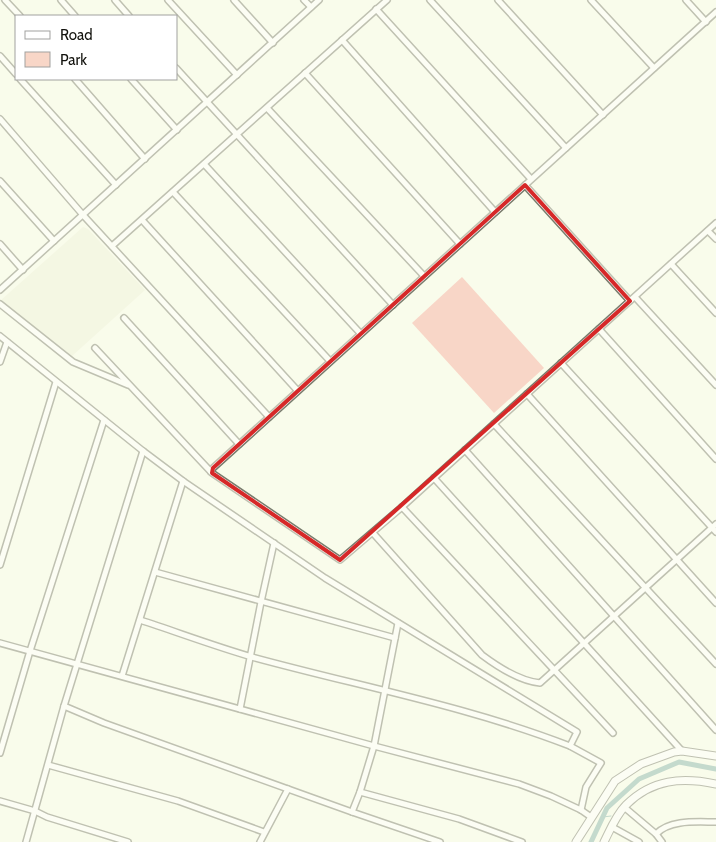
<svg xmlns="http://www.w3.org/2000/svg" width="716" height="842" font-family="Cabin,sans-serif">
  <rect width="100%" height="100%" fill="#f9fceb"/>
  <polygon fill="#eef1d9" points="83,227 88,229 145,290 72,356 0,301"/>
  <polygon fill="#f8d6c7" points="462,277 544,368 494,413 412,323"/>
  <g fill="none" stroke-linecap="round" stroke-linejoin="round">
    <polyline stroke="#84b1a8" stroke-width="1" points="603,817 611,816"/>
    <polyline stroke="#84b1a8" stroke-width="5" points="591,842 607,808 639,779 679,762 716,769"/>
    <defs>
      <g id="street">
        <polyline points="5,0 20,16"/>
        <polyline points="61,0 75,16"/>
        <polyline points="115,0 129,16"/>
        <polyline points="168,0 237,75"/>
        <polyline points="234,0 273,43"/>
        <polyline points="304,0 311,7"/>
        <polyline points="430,0 566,148"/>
        <polyline points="498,0 603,115"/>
        <polyline points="591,0 654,68"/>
        <polyline points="686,0 706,22"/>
        <polyline points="376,9 531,179"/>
        <polyline points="342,40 495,212"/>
        <polyline points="0,56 16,74"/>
        <polyline points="176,68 393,305"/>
        <polyline points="305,73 460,244"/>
        <polyline points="20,79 116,185"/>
        <polyline points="75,79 145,159"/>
        <polyline points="131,79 177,130"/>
        <polyline points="267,108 424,276"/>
        <polyline points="0,119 83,215 269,417"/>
        <polyline points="204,164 360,333"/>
        <polyline points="0,181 54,241"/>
        <polyline points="525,185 630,301"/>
        <polyline points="173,192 330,361"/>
        <polyline points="142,220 297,390"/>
        <polyline points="708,231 716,239"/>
        <polyline points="0,244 23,270"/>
        <polyline points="112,246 387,0"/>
        <polyline points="671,264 716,313"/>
        <polyline points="0,290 319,0"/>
        <polyline points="635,297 716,385"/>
        <polyline points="0,304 73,362 128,385"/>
        <polyline points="124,318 239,444"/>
        <polyline points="599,329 716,459"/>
        <polyline points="0,336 143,451 183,481 325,578 577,732 570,746 601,763 586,787 581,810"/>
        <polyline points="95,348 212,473 340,560 402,507 716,223"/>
        <polyline points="0,362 7,342"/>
        <polyline points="561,363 716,532"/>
        <polyline points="527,394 716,603"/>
        <polyline points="494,424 716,664"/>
        <polyline points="465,450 716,730"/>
        <polyline points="211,472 213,468 716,12"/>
        <polyline points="434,478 682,751"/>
        <polyline points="402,507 613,733"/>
        <path d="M373 533 482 655C498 667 520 681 540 683L716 524"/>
        <polyline points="0,565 56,382"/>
        <polyline points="155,572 395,638"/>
        <path d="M140 620C177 632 214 646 252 657 358 686 467 706 570 746"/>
        <polyline points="0,643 374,746 519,784 551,796 581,810 591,817"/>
        <polyline points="122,676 183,481"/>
        <polyline points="64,706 104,723 352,812 440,842"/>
        <polyline points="240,709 261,602 274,543"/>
        <polyline points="0,753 30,651 104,420"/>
        <polyline points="48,765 178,801 264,832"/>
        <polyline points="360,792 459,819 522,842"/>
        <polyline points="0,801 35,811 47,817 128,842"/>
        <polyline points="624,807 656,834 662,842"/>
        <polyline points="352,812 360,792 374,746 398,623"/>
        <polyline points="612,827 639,842"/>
        <path d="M656 834C670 819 698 822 716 822"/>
        <polyline points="26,842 64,706 143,451"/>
        <polyline points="260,842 288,789"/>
      </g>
      <g id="secondary">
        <polyline points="576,842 615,781 641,764 674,752 682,751 716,756"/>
        <path d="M604 842C610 830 616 815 626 805 652 779 682 777 716 784"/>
      </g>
    </defs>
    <use href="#street" stroke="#797b6c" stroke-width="8"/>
    <use href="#secondary" stroke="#797b6c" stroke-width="9"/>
    <use href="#street" stroke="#fff" stroke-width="5"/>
    <use href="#secondary" stroke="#fff" stroke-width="7"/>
  </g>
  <path d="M0 0H716V842H0ZM525 185 630 301 340 560 212 473 213 468Z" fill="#f9fceb" fill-opacity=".55" fill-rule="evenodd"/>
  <path fill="none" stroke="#d62828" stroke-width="4" stroke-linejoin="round" d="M525 185 630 301 340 560 212 473 213 468Z"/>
  <rect x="15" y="15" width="162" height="65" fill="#ffffff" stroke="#a1a19f"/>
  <rect x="25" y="31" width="25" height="8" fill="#ffffff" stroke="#a1a19f"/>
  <text x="60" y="40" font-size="15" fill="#13130e">Road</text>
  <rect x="25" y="52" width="25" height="15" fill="#f8d6c7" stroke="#a1a19f"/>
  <text x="60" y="65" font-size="15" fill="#13130e">Park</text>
</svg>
